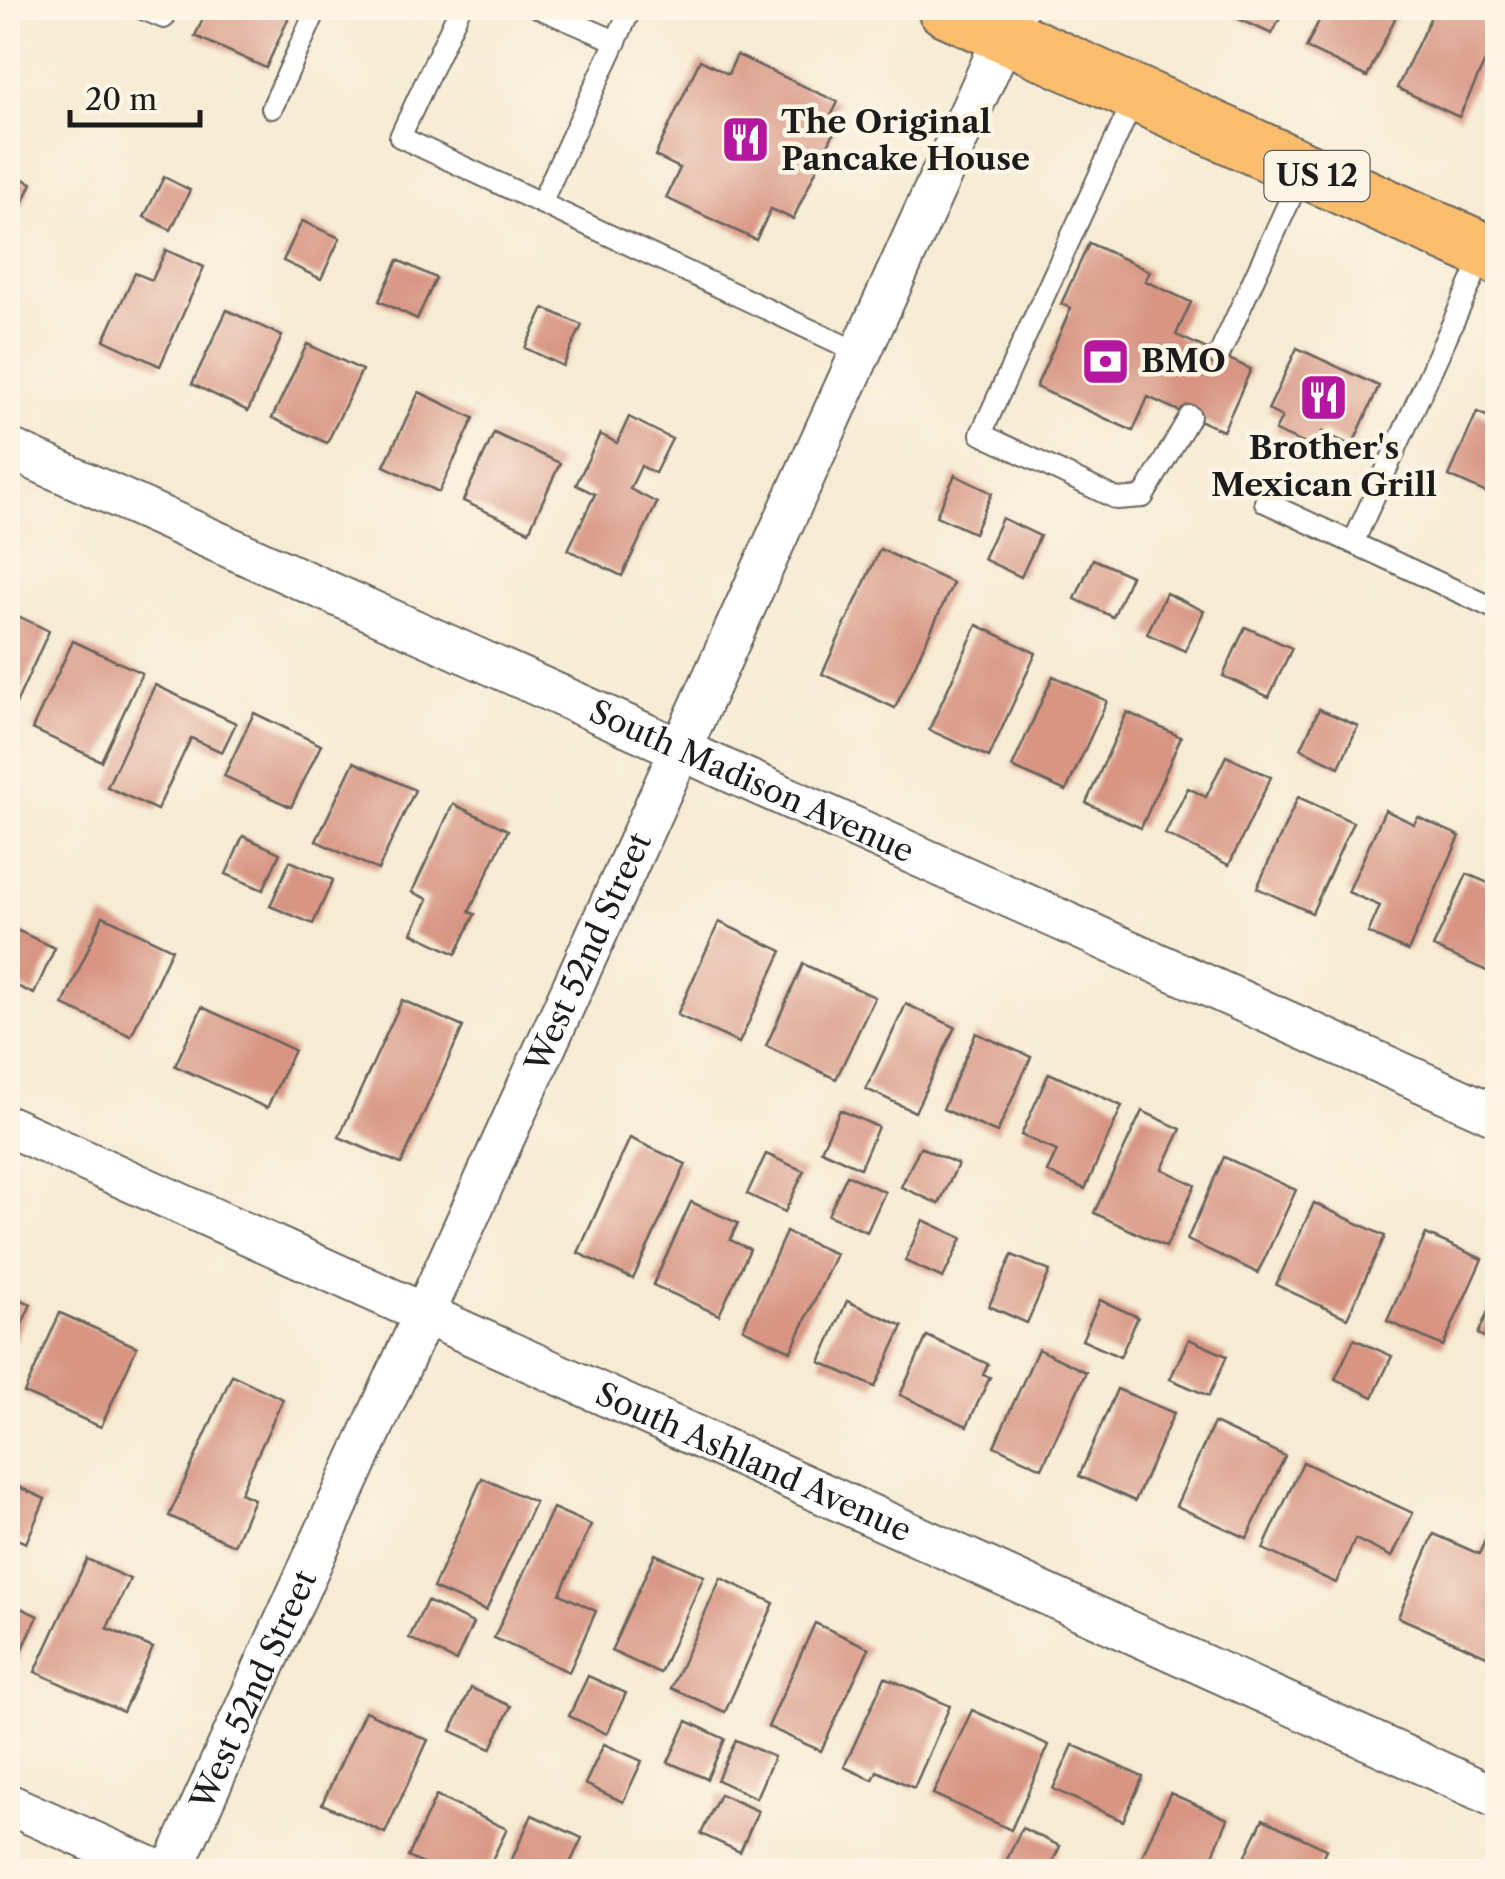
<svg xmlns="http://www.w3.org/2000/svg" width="1505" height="1879" font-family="'Libre Caslon Text',serif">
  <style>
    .building { fill: #d89584 }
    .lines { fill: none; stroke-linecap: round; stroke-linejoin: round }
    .lane-casing { stroke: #68645c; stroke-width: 24 }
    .street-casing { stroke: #68645c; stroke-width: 44 }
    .primary-casing { stroke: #68645c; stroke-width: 59 }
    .lane { stroke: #fff; stroke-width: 20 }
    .street { stroke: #fff; stroke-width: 40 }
    .primary { stroke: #fabe6e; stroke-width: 55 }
    .labels { text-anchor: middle; stroke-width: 9; stroke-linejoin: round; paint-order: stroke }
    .shield { fill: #fcf5e5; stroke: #5f5d58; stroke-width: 2.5 }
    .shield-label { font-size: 30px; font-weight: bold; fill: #1c1c1c }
    .poi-label { font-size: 32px; font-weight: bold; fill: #1c1c1c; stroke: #fcf5e5; text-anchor: start }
    .street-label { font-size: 32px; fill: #1c1c1c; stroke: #fcf5e5 }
  </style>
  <rect width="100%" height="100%" fill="#fcf5e5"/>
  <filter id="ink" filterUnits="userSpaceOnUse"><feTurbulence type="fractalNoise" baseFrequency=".01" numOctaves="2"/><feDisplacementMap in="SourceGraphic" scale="20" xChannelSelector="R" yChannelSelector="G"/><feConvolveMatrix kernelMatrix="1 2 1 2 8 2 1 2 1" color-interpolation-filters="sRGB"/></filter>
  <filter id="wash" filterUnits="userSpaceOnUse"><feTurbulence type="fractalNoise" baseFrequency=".0048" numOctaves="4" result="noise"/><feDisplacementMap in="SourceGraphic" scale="40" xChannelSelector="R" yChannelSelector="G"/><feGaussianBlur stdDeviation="2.25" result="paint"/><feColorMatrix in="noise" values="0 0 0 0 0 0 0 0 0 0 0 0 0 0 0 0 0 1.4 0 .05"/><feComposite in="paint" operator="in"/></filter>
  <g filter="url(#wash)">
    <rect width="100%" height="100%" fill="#f6ebd3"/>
    <g id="blocks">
      <g class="building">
        <polygon points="208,8 293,8 266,68 195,36"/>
        <polygon points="1215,8 1285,8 1272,34"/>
        <polygon points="1325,8 1400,8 1367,77 1306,48"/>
        <polygon points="1435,8 1498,8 1498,34 1459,117 1397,88"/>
        <polygon points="737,55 838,102 829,120 838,124 793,219 771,209 756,240 666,198 680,168 655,156 700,60 728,74"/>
        <polygon points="8,172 32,183 8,238"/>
        <polygon points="164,177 190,190 171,230 144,217"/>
        <polygon points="302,221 340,238 321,279 283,261"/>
        <polygon points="1089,243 1150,271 1145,281 1191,302 1176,335 1251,369 1223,431 1148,397 1133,431 1036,387 1071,308 1061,304"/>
        <polygon points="166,250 204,267 160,366 104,340 135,273 152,280"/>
        <polygon points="398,260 436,278 417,319 379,301"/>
        <polygon points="544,308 582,325 563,366 525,348"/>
        <polygon points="227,310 282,336 248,411 192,384"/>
        <polygon points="307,344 362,370 327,443 272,418"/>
        <polygon points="1297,348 1379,386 1352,446 1322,432 1314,448 1275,431 1282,417 1268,410"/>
        <polygon points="419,392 474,418 439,492 384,466"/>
        <polygon points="1477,412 1498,421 1498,498 1449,476"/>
        <polygon points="629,417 672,439 655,473 641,466 630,489 657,503 622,576 568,550 595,494 576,485 600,434 617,443"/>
        <polygon points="494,433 560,463 529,531 463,501"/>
        <polygon points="955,475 992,493 974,533 936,516"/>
        <polygon points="1002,518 1040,536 1021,577 983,559"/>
        <polygon points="880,549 953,583 895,708 822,674"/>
        <polygon points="1093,559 1131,576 1113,617 1075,599"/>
        <polygon points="1166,593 1204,611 1185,651 1147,634"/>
        <polygon points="8,611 49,631 8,721"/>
        <polygon points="977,625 1036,653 989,757 929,730"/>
        <polygon points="1245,627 1292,648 1269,697 1223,676"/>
        <polygon points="73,641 142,673 101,761 32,729"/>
        <polygon points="1053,676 1107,701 1066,791 1012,767"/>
        <polygon points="155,685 236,723 222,752 191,738 157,810 107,787"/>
        <polygon points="1319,709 1358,726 1339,767 1301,749"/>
        <polygon points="1127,712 1181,737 1141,828 1086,803"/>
        <polygon points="254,713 321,745 291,807 224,776"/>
        <polygon points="1226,756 1271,777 1229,865 1165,834 1188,788 1206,797"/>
        <polygon points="354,762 415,790 378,870 316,841"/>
        <polygon points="1298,797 1353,822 1312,913 1257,888"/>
        <polygon points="453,804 508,830 469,912 475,914 456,954 412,933 428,899 412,892"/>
        <polygon points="1385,810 1414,824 1418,817 1460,836 1408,951 1368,933 1380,906 1348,892"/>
        <polygon points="243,836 280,853 263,890 226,874"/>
        <polygon points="290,861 333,880 313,924 270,906"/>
        <polygon points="1467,874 1498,887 1498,976 1433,947"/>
        <polygon points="103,916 172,949 131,1036 63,1005"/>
        <polygon points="719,922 782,951 739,1043 677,1015"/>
        <polygon points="8,926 55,948 34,994 8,982"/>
        <polygon points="803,964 875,997 836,1079 766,1046"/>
        <polygon points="402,1000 463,1027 401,1164 339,1137"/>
        <polygon points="906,1004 955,1027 915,1112 866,1089"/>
        <polygon points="202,1007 294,1050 267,1108 175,1066"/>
        <polygon points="976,1033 1031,1057 997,1133 943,1109"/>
        <polygon points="1049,1073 1122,1106 1085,1189 1047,1172 1057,1151 1021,1135"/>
        <polygon points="840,1110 878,1127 860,1168 821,1150"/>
        <polygon points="1142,1111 1181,1129 1162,1169 1195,1185 1166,1247 1094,1213"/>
        <polygon points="630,1138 686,1164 633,1279 578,1253"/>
        <polygon points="920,1147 958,1164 939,1204 901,1187"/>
        <polygon points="766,1154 804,1171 785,1212 747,1194"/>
        <polygon points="1224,1157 1296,1190 1258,1273 1187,1240"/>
        <polygon points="847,1175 885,1192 867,1232 828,1215"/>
        <polygon points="691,1202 738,1223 730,1240 750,1249 719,1315 653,1285"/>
        <polygon points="1314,1203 1385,1236 1347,1318 1276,1285"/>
        <polygon points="923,1220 962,1238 943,1278 905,1261"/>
        <polygon points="786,1232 836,1254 791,1351 743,1329"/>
        <polygon points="1426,1234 1482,1259 1443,1346 1387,1321"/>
        <polygon points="1012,1255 1050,1271 1027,1323 989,1306"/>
        <polygon points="1498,1289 1498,1343 1478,1334"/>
        <polygon points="8,1294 31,1304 8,1356"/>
        <polygon points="1100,1300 1138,1317 1120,1357 1082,1340"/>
        <polygon points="847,1301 903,1326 875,1387 820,1362"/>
        <polygon points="60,1313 137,1347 101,1427 24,1393"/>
        <polygon points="927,1336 988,1364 983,1375 990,1377 967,1426 900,1395"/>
        <polygon points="1189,1339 1227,1356 1209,1396 1170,1379"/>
        <polygon points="1354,1339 1392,1356 1373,1397 1335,1379"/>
        <polygon points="1038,1349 1086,1372 1042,1468 994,1446"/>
        <polygon points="232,1375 283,1399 240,1493 254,1499 234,1545 169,1516"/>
        <polygon points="1117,1389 1174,1413 1135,1501 1079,1476"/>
        <polygon points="1214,1423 1285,1456 1247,1538 1176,1506"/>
        <polygon points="1303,1462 1413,1513 1392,1557 1355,1539 1336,1583 1263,1549"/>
        <polygon points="482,1478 535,1502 486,1611 433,1588"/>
        <polygon points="8,1482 45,1499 26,1543 8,1535"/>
        <polygon points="553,1508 591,1525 560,1594 596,1611 569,1672 494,1638"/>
        <polygon points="1498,1512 1498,1661 1398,1617 1434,1534 1479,1554"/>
        <polygon points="655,1554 704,1576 660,1673 611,1651"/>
        <polygon points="87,1559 130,1579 107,1628 153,1648 123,1712 35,1672"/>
        <polygon points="721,1578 774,1603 725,1712 671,1688"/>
        <polygon points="427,1601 473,1623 456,1661 409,1638"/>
        <polygon points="8,1602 38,1616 15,1666 8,1663"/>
        <polygon points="815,1623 869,1648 821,1751 768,1727"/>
        <polygon points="588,1676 626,1693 607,1734 569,1716"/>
        <polygon points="885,1677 950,1706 914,1788 877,1771 873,1780 844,1767"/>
        <polygon points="471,1688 511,1706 491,1749 451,1731"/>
        <polygon points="972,1710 1049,1745 1011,1830 933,1794"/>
        <polygon points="365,1711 428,1740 385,1833 322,1804"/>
        <polygon points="687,1721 725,1739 707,1779 668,1762"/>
        <polygon points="736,1740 774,1757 756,1798 717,1780"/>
        <polygon points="604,1744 642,1761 623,1802 585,1784"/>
        <polygon points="1073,1745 1143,1777 1123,1821 1053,1789"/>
        <polygon points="1170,1793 1228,1819 1206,1872 1135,1872"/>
        <polygon points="720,1794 758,1811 740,1852 701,1834"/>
        <polygon points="436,1796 507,1829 486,1872 440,1872 408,1857"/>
        <polygon points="532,1815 582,1838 566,1872 506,1872"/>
        <polygon points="1263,1819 1326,1849 1316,1872 1238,1872"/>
        <polygon points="1022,1828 1060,1846 1048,1872 1010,1872 1003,1868"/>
      </g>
    </g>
  </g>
  <g filter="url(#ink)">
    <use href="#blocks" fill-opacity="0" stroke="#68645c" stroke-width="2.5"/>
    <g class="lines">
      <defs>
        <g id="lane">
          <polyline points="140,8 164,18"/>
          <polyline points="460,8 400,137 860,353"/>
          <polyline points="539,8 616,41 631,8"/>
          <polyline points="1135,97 981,434 1117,499 1143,497 1190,416"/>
          <polyline points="272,108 317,8"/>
          <polyline points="541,203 616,41"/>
          <polyline points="1484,254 1353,543 1498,610"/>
          <polyline points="1219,355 1303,171"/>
          <polyline points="1265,502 1353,543"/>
        </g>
        <g id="street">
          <path id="s1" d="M8,448L1498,1116"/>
          <path id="s2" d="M8,1126L1498,1798"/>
          <polyline points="8,1804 161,1872"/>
          <path id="s3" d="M171,1872L1017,8"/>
        </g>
        <polyline id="primary" points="945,8 1498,257"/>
      </defs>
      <use href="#lane" class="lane-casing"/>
      <use href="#street" class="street-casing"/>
      <use href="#primary" class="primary-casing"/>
      <use href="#lane" class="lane"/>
      <use href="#street" class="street"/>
      <use href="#primary" class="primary"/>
    </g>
  </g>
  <defs>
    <symbol id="restaurant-square" viewBox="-11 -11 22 22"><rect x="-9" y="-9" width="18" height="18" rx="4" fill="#b5179e" stroke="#fcf5e5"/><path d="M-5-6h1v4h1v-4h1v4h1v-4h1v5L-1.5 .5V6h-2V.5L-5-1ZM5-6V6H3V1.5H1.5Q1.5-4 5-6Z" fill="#fff"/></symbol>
    <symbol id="bank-square" viewBox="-11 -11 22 22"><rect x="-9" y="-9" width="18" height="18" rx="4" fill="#b5179e" stroke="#fcf5e5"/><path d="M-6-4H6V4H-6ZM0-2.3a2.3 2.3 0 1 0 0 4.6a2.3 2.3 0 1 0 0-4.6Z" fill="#fff"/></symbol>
  </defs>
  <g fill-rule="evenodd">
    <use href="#restaurant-square" x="718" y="112" width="55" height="55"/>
    <use href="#bank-square" x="1078" y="334" width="55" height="55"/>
    <use href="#restaurant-square" x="1296" y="370" width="55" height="55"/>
  </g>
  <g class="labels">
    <rect class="shield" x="1264.5" y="151" width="105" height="50" rx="8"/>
    <g class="shield-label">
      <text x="1317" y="186">US 12</text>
    </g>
    <g class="poi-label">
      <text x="781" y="133">The Original<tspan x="781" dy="37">Pancake House</tspan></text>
      <text x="1141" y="372">BMO</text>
      <text x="1324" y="459" text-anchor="middle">Brother's<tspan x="1324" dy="37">Mexican Grill</tspan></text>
    </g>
    <g class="street-label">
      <text dy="11" stroke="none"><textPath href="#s1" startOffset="815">South Madison Avenue</textPath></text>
      <text dy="11" stroke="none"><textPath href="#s3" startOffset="1010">West 52nd Street</textPath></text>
      <text dy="11" stroke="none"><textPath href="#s2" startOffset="818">South Ashland Avenue</textPath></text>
      <text dy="11" stroke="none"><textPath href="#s3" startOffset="200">West 52nd Street</textPath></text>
    </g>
  </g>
  <rect width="1505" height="1879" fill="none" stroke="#fcf5e5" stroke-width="40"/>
  <path d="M70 110v15h130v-15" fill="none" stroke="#1c1c1c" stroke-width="5"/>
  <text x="85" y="110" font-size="30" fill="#1c1c1c" stroke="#fcf5e5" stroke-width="8" paint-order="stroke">20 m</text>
</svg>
